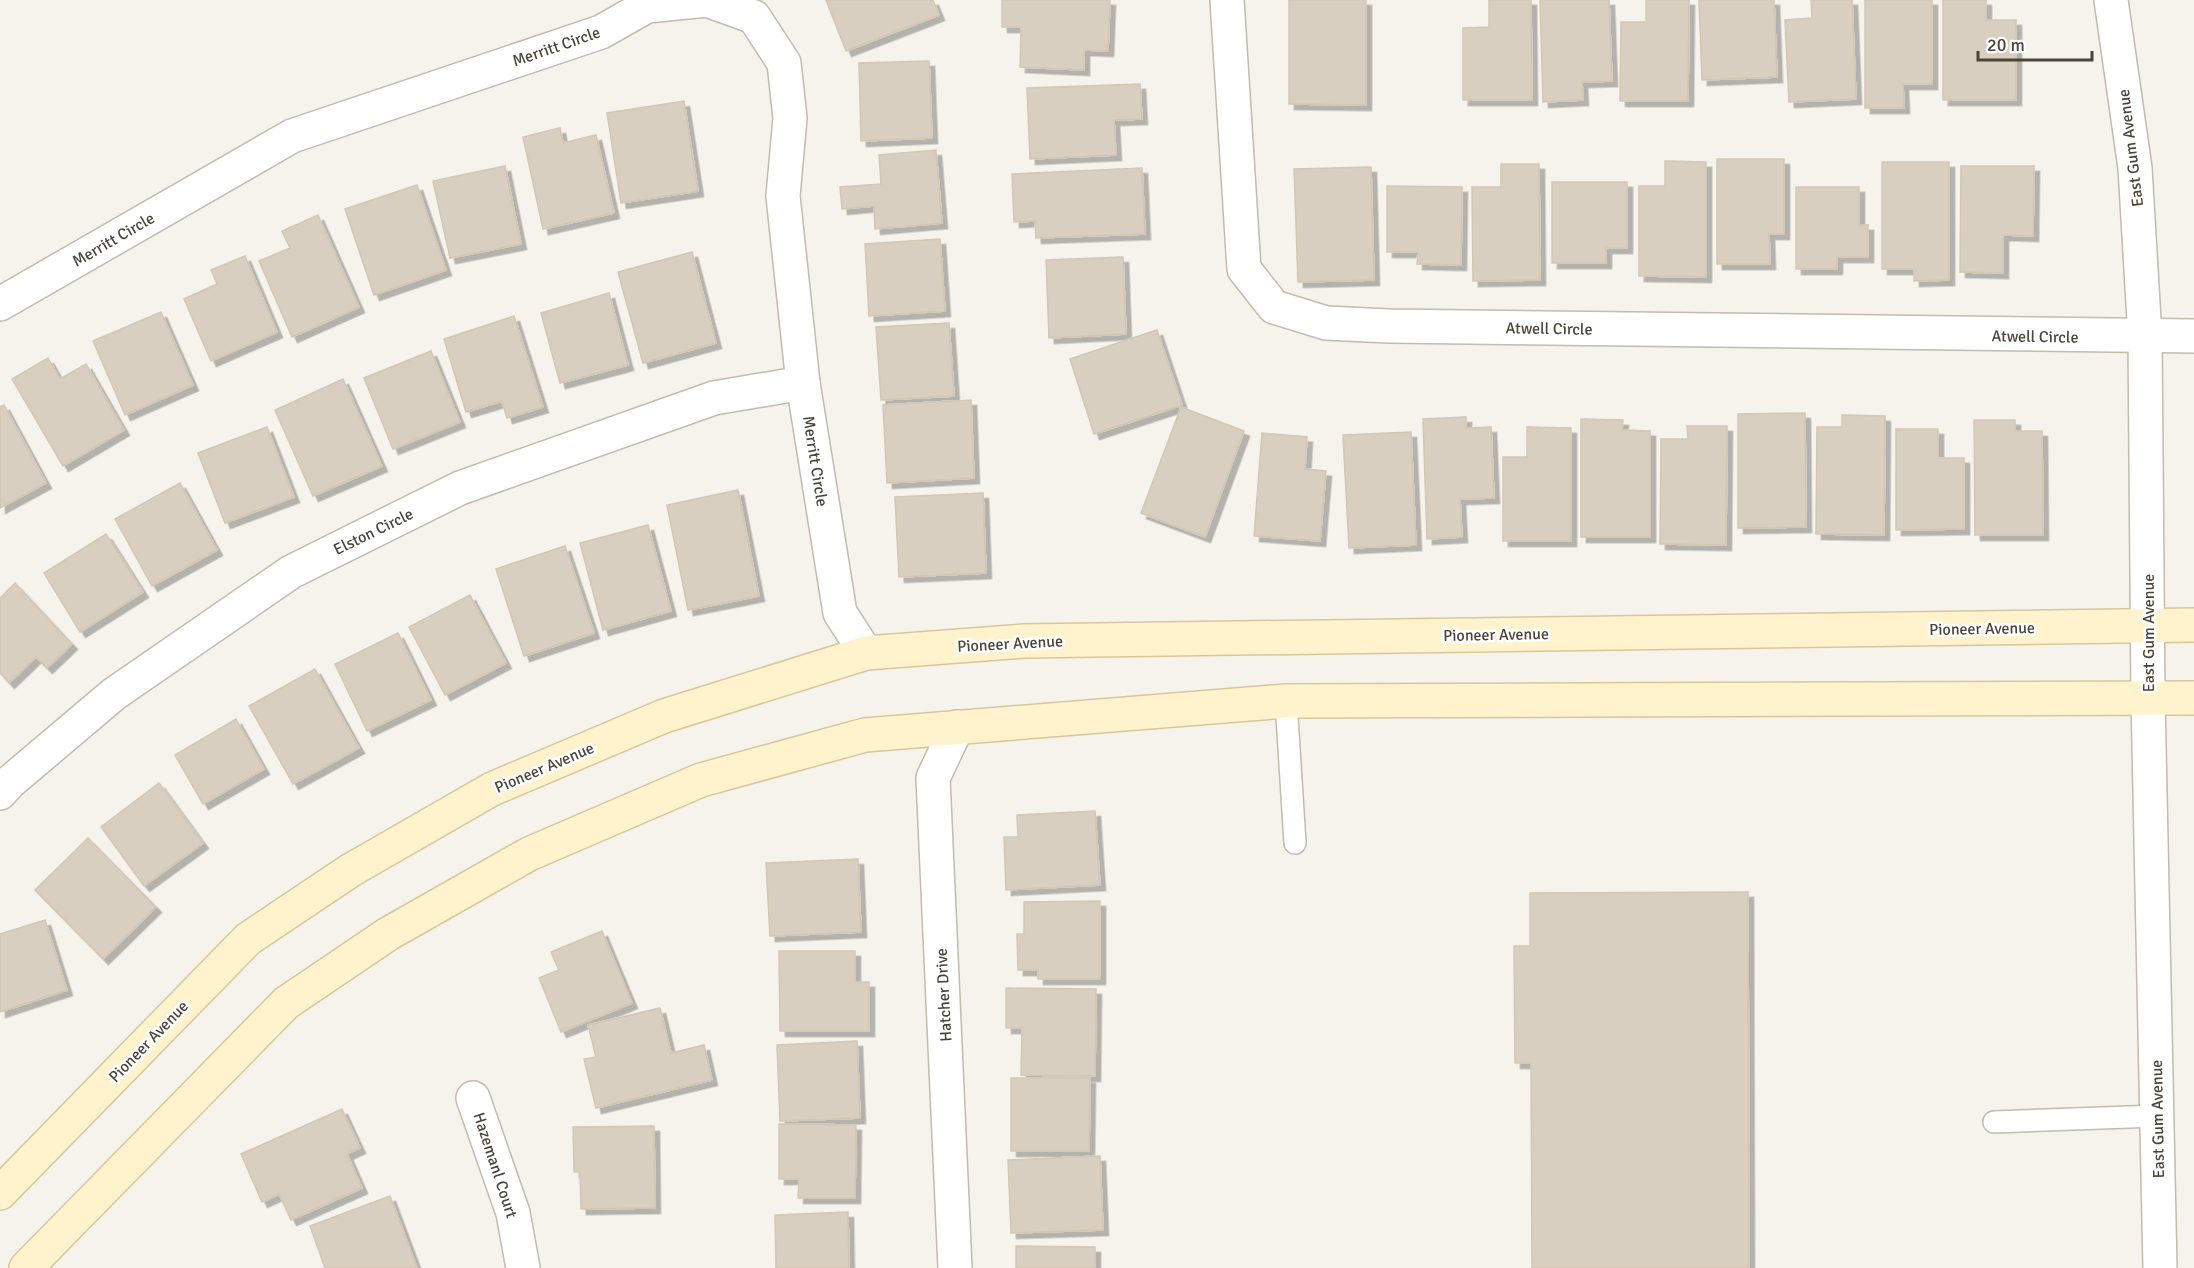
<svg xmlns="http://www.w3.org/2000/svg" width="2194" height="1268" font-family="Signika,sans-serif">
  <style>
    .building { fill: #d8cfc1; stroke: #d3c7b4; stroke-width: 1.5; filter: url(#shadow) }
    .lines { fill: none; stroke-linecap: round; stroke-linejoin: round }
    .service-casing { stroke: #c2bbae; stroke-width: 24 }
    .minor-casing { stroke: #c2bbae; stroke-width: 36 }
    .tertiary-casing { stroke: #c2bbae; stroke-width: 36 }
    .secondary-casing { stroke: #d6c79b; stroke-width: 36 }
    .service { stroke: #fff; stroke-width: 21 }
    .minor { stroke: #fff; stroke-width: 33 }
    .tertiary { stroke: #fff; stroke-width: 33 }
    .secondary { stroke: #fff3cd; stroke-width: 33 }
    .labels { text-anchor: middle; stroke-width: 5; stroke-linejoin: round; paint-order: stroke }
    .street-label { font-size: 16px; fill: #4b4439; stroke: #fff }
  </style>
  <defs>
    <filter id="shadow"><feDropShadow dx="5.5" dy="5.5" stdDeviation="0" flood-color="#0004"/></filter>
  </defs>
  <rect width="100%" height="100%" fill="#f6f3ec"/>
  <g class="building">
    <polygon points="826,0 933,0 939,15 846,51"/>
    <polygon points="1002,0 1110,0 1108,51 1084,50 1084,70 1020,67 1021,27 1002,27"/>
    <polygon points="1289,0 1366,0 1366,105 1289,104"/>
    <polygon points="1489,0 1531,0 1532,100 1463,100 1463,28 1489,27"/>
    <polygon points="1540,0 1609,0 1612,81 1582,82 1583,100 1543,102"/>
    <polygon points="1646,0 1689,0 1688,101 1620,101 1621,22 1646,22"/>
    <polygon points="1699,0 1774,0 1777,77 1702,80"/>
    <polygon points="1811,0 1852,0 1856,99 1789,102 1785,20 1812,18"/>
    <polygon points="1865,0 1932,0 1932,84 1903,84 1904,108 1865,108"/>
    <polygon points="1943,0 1986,0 1986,20 2016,20 2016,100 1943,100"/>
    <polygon points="929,61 932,138 861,141 859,63"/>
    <polygon points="1140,84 1142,119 1114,120 1116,155 1030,159 1027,88"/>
    <polygon points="684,101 698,191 621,203 607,113"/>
    <polygon points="560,128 563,143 596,135 614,213 543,229 523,137"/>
    <polygon points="936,150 942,223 875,229 874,206 842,209 840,187 881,184 879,155"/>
    <polygon points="1717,159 1784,159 1784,234 1769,234 1770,264 1717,264"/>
    <polygon points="1665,161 1706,162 1706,277 1639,276 1639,186 1665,186"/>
    <polygon points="1882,162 1949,162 1949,280 1914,281 1914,269 1882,269"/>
    <polygon points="1501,164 1539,164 1540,280 1473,281 1472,187 1501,187"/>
    <polygon points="505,166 521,244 450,258 433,181"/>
    <polygon points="1961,166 2034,166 2033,236 2003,235 2003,273 1960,272"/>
    <polygon points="1371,167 1374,280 1298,282 1294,169"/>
    <polygon points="1142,168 1145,234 1036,238 1035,221 1014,222 1012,174"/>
    <polygon points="1552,182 1627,182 1627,248 1606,248 1606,263 1552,263"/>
    <polygon points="417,185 446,270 374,295 345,209"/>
    <polygon points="1387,186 1462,187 1461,265 1417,264 1418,252 1387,252"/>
    <polygon points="1796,187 1859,187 1859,225 1868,225 1868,257 1837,257 1837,269 1796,269"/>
    <polygon points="318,215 359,307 292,337 259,261 290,248 282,231"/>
    <polygon points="940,239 945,311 869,316 865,244"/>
    <polygon points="692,252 716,343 643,363 618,272"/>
    <polygon points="245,256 277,332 211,361 184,299 217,284 211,270"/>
    <polygon points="1123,257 1126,334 1049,338 1046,260"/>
    <polygon points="609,293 628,365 560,383 541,313"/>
    <polygon points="161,312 193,385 125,415 93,341"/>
    <polygon points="514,316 543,407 507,418 502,401 466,412 444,339"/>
    <polygon points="949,323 954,396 881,400 876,327"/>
    <polygon points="1157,330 1182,405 1094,434 1070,359"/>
    <polygon points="431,351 460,422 393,449 364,378"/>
    <polygon points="48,358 60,379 86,364 124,430 63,466 12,379"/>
    <polygon points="343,379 382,466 313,496 275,410"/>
    <polygon points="971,400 974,478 887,483 883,405"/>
    <polygon points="4,405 46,483 0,508 0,407"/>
    <polygon points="1181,407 1244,431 1205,537 1141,513"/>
    <polygon points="1805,413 1806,527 1738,528 1738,414"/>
    <polygon points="1842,415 1885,416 1884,535 1816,534 1817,427 1842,427"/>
    <polygon points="1466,417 1466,428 1491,427 1494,498 1460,499 1462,537 1427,539 1423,419"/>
    <polygon points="1581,419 1623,420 1622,430 1650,431 1650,537 1581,537"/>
    <polygon points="1974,420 2015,420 2015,431 2042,431 2043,535 1975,535"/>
    <polygon points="1687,426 1727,426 1726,545 1660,544 1661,439 1688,439"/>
    <polygon points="267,427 294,497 225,523 198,453"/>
    <polygon points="1527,427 1571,428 1571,541 1503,541 1503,457 1527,457"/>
    <polygon points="1896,429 1938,429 1938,458 1964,458 1964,529 1896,530"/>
    <polygon points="1411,432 1416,545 1349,548 1343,435"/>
    <polygon points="1262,433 1307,437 1305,469 1326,471 1320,541 1254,536"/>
    <polygon points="180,483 217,550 152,586 115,519"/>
    <polygon points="738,490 759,596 688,610 667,505"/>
    <polygon points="983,493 986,573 899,577 895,497"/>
    <polygon points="648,525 671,611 603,630 580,543"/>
    <polygon points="106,534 143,592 80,632 44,573"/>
    <polygon points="565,546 594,633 524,656 496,569"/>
    <polygon points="15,583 72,644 47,668 36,657 9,683 0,673 0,598"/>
    <polygon points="470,595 506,663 445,695 409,627"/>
    <polygon points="398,633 431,700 367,731 335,664"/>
    <polygon points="315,669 359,748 293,784 249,706"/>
    <polygon points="236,719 264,769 203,804 175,755"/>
    <polygon points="159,783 203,843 144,886 101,827"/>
    <polygon points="1095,811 1100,885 1006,890 1004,837 1018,837 1017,815"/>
    <polygon points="88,838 156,907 103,959 35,890"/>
    <polygon points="858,859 861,932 770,936 766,863"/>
    <polygon points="1748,892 1749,1268 1532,1268 1531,1063 1515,1063 1514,946 1530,946 1530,893"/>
    <polygon points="1100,901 1100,979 1038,979 1038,970 1018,970 1017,934 1024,934 1024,902"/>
    <polygon points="45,920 67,990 0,1012 0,934"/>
    <polygon points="602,931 632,1003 561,1032 539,978 559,970 551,952"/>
    <polygon points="779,951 855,951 855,982 869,982 869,1031 780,1031"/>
    <polygon points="1006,988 1096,989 1095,1076 1021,1075 1022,1028 1006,1028"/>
    <polygon points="660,1008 671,1053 704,1045 712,1080 596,1108 584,1059 596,1057 588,1025"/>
    <polygon points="857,1041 860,1118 780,1121 777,1045"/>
    <polygon points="1011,1078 1090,1078 1089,1151 1011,1151"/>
    <polygon points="342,1109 360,1148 347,1154 362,1188 291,1220 279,1194 262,1202 241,1154"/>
    <polygon points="779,1124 856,1125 855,1198 798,1198 799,1179 779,1179"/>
    <polygon points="654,1126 655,1208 581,1209 580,1172 574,1172 573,1127"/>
    <polygon points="1100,1156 1103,1230 1011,1233 1008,1160"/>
    <polygon points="390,1196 417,1268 325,1268 310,1226"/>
    <polygon points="848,1212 849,1268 776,1268 775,1215"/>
    <polygon points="1016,1246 1095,1247 1095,1268 1016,1268"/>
  </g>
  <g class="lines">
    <defs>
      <g id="service">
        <polyline points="1286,701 1295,843"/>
        <polyline points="1994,1122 2157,1116"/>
      </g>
      <g id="minor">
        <polyline points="1227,0 1244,269 1274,307 1326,323 1389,326 2194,336"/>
        <polyline points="0,304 292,136 601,32 647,6 707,0 754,17 784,63 790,118 783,196 803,383 840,613 866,653"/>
        <polyline points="0,793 10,782 114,694 291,572 460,488 714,398 803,383"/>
        <polyline points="473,1098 513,1213 523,1268"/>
        <polyline points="955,1268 933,778 957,727"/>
      </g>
      <polyline id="tertiary" points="2111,0 2135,168 2145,337 2148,698 2160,1268"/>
      <g id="secondary">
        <polyline points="0,1193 248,939 351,870 492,789 664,716 866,653 1024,641 2194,625"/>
        <polyline points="26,1268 286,1003 388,934 529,854 701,780 865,735 1286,701 2194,698"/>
      </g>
    </defs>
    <use href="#service" class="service-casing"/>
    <use href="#minor" class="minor-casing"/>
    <use href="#tertiary" class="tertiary-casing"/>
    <use href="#secondary" class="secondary-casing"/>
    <use href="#service" class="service"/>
    <use href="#minor" class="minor"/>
    <use href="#tertiary" class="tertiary"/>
    <use href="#secondary" class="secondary"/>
  </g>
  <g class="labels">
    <g class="street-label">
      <text transform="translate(556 46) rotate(-19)" y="6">Merritt Circle</text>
      <text transform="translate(2130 148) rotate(-97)" y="6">East Gum Avenue</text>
      <text transform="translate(113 239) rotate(-30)" y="6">Merritt Circle</text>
      <text transform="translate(1549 328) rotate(1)" y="6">Atwell Circle</text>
      <text transform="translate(2035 336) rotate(1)" y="6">Atwell Circle</text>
      <text transform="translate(816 461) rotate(81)" y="6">Merritt Circle</text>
      <text transform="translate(373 531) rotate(-26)" y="6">Elston Circle</text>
      <text transform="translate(1982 628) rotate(-1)" y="6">Pioneer Avenue</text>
      <text transform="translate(2148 633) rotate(-90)" y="6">East Gum Avenue</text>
      <text transform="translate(1496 634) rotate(-1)" y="6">Pioneer Avenue</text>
      <text transform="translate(1010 643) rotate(-3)" y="6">Pioneer Avenue</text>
      <text transform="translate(544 767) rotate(-23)" y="6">Pioneer Avenue</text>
      <text transform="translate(943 995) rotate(-93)" y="6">Hatcher Drive</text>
      <text transform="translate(148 1041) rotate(-46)" y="6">Pioneer Avenue</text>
      <text transform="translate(2157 1119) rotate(-91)" y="6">East Gum Avenue</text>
      <text transform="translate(496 1165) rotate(72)" y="6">Hazemanl Court</text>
    </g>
  </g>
  <path d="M1978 51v9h114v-9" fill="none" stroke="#4b4439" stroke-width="3"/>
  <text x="1987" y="51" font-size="18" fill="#4b4439" stroke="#ffffff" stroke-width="4.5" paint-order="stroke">20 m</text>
</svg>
